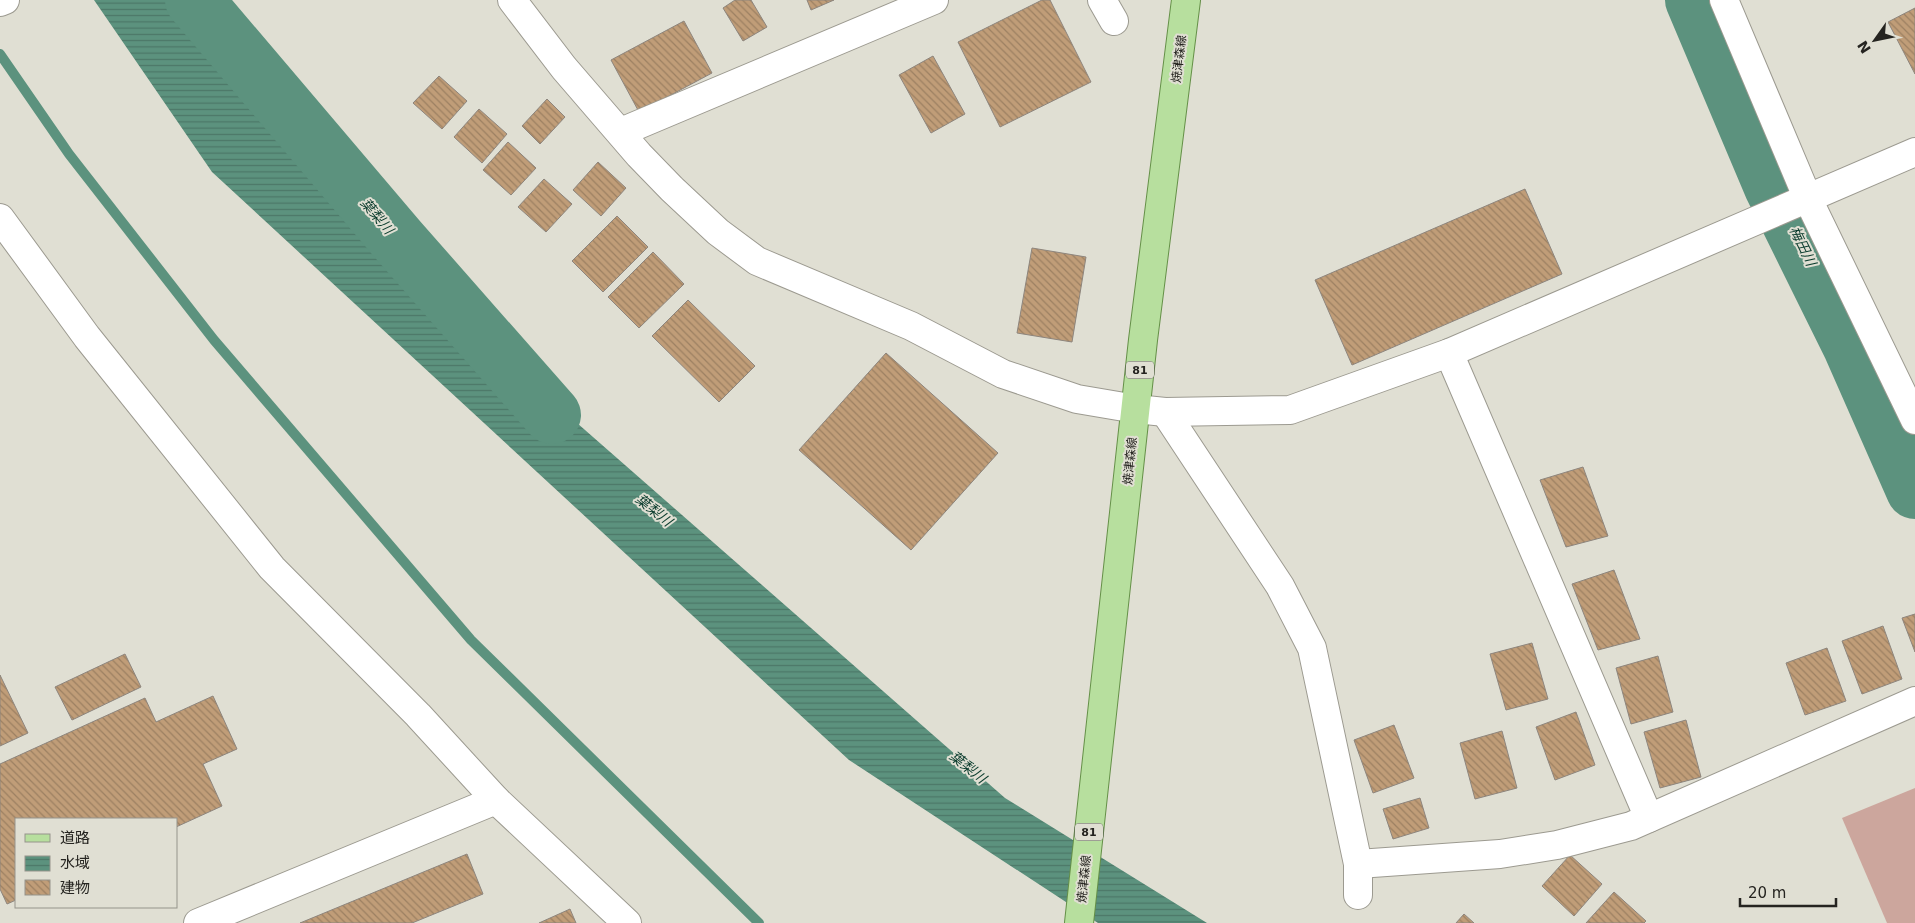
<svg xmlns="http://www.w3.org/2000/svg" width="1915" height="923" font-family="'DejaVu Sans','Noto Sans JP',sans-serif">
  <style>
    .grass { fill: #cca69d }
    .water { fill: url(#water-rules) }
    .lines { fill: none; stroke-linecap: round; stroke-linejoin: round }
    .stream { stroke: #5c927e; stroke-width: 10 }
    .river { stroke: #5c927e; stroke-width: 58 }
    .building { fill: url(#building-back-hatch); stroke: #8d857d }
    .minor-casing { stroke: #9c9a90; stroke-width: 30 }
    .tertiary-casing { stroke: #9c9a90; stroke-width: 30 }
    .primary-casing { stroke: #659048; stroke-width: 30 }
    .minor { stroke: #fff; stroke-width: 28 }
    .tertiary { stroke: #fff; stroke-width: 28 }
    .primary { stroke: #b7df9e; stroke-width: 28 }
    .labels { text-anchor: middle; stroke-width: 4; stroke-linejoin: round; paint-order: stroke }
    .shield { fill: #e0dfd3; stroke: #5d5c56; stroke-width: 1 }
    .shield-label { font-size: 11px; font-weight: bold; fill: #252420 }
    .street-label { font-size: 12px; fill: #252420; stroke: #e0dfd3 }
    .water-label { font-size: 14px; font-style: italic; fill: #093b2c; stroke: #e0dfd3 }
  </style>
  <defs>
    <pattern id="water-rules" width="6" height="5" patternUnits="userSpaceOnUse" patternTransform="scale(1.25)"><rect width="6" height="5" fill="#5c927e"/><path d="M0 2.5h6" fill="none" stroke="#4c7767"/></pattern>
    <pattern id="building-back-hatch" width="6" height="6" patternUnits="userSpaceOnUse" patternTransform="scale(1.25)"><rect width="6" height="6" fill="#c09d78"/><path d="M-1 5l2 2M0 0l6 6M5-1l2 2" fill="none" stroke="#9c8062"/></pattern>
  </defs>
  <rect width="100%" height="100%" fill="#e0dfd3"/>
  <polygon class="grass" points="1915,788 1915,923 1887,923 1842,818"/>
  <polygon class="water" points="94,0 193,0 351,225 1005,798 1207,923 1098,923 849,760 212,172"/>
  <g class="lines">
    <polyline class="stream" points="0,54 69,154 214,340 471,640 759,923"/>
    <g class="river">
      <polyline points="194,0 398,240 552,415"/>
      <polyline points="1694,0 1773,187 1852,347 1915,490"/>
    </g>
  </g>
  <g class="building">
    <polygon points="735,0 751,0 767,27 743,41 723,8"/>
    <polygon points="807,0 834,0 811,10"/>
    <polygon points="1042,0 1050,0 1091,82 1000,127 958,42"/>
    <polygon points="1915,8 1915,74 1888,22"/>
    <polygon points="684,21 712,73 639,112 611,60"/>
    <polygon points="933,56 965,114 931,133 899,75"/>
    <polygon points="439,76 467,101 442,129 413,103"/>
    <polygon points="547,99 565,117 540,144 522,126"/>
    <polygon points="479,109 507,134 482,163 454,137"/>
    <polygon points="508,142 536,168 511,195 483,170"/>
    <polygon points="598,162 626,188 601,216 573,190"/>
    <polygon points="544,179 572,204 546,232 518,207"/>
    <polygon points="1525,189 1562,274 1352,365 1315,280"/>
    <polygon points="617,216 648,247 603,292 572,261"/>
    <polygon points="1032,248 1086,257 1072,342 1017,333"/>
    <polygon points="653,252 684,284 639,328 608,297"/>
    <polygon points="688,300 755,366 719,402 652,336"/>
    <polygon points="886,353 998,453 911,550 799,450"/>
    <polygon points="1583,467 1608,536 1566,547 1540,480"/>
    <polygon points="1614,570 1640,639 1598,650 1572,584"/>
    <polygon points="1915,614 1915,652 1902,618"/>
    <polygon points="1883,626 1902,679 1862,694 1842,641"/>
    <polygon points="1532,643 1548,699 1506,710 1490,654"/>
    <polygon points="1827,648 1846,701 1805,715 1786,663"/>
    <polygon points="125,654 141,687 72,720 55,687"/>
    <polygon points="1658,656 1673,712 1631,724 1616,668"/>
    <polygon points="0,675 28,733 0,746"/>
    <polygon points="213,696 237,749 203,764 222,806 176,827 176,819 16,819 16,900 7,904 0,889 0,764 145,698 156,722"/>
    <polygon points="1576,712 1595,765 1555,780 1536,727"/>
    <polygon points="1686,720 1701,777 1660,788 1644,732"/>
    <polygon points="1394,725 1414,778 1373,793 1354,740"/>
    <polygon points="1502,731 1517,788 1475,799 1460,743"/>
    <polygon points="1420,798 1429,828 1393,839 1383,809"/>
    <polygon points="467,854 483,894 412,923 300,923"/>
    <polygon points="1570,855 1602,884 1574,916 1542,886"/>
    <polygon points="1614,892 1646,921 1644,923 1586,923"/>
    <polygon points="570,909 576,923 539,923"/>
    <polygon points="1464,914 1474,923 1456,923"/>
  </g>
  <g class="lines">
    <defs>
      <g id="minor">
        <polyline points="512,0 564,68 639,155 672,189 718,232 757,261 911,326 1003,374 1077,399 1136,409 1165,412 1290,410 1449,353 1915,152"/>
        <polyline points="1102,0 1114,21"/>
        <polyline points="1724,0 1808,199 1915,420"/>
        <polyline points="621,132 934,0"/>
        <polyline points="1449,353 1649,818"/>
        <polyline points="1165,412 1280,586 1312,648 1358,864 1358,895"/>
        <polyline points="1358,864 1500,854 1557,845 1631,826 1915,701"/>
        <polyline points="198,923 496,800"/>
      </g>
      <g id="tertiary">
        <polyline points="0,2 5,0"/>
        <polyline points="0,218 87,337 272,568 418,715 496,800 627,923"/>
      </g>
      <polyline id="primary" points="1079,923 1143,340 1186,0"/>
    </defs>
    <use href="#minor" class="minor-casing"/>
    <use href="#tertiary" class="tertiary-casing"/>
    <use href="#primary" class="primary-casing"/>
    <use href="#minor" class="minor"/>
    <use href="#tertiary" class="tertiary"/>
    <use href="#primary" class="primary"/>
  </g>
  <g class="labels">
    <g class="shield">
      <rect x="1126" y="361.5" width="28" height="17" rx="4"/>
      <rect x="1075" y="823.5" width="28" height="17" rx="4"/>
    </g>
    <g class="shield-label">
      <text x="1140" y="374">81</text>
      <text x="1089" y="836">81</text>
    </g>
    <g class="street-label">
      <text transform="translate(1179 59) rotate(-83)" y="4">焼津森線</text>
      <text transform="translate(1130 461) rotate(-84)" y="4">焼津森線</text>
      <text transform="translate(1084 879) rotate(-84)" y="4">焼津森線</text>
    </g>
    <g class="water-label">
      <text transform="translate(377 216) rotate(50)" y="5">葉梨川</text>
      <text transform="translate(1803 246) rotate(64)" y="5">梅田川</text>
      <text transform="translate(654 510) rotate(39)" y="5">葉梨川</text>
      <text transform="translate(968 767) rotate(39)" y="5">葉梨川</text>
    </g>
  </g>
  <rect x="15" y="818" width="162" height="90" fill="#e0dfd3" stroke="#95948b"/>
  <rect x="25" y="834" width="25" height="8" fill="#b7df9e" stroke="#95948b"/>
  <text x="60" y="843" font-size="15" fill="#252420">道路</text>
  <rect x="25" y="856" width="25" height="15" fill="url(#water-rules)" stroke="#95948b"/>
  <text x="60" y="868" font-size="15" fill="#252420">水域</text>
  <rect x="25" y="880" width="25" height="15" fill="url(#building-back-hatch)" stroke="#95948b"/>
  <text x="60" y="893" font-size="15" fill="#252420">建物</text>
  <g transform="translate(1875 40) rotate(237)" stroke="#e0dfd3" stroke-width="4" paint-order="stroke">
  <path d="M0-4L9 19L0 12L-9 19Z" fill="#252420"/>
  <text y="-8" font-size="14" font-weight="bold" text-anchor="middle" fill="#252420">N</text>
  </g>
  <path d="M1740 898v8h96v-8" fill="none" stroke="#252420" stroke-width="2.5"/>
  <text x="1748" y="898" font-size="15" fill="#252420" stroke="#e0dfd3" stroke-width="4" paint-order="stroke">20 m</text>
</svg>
